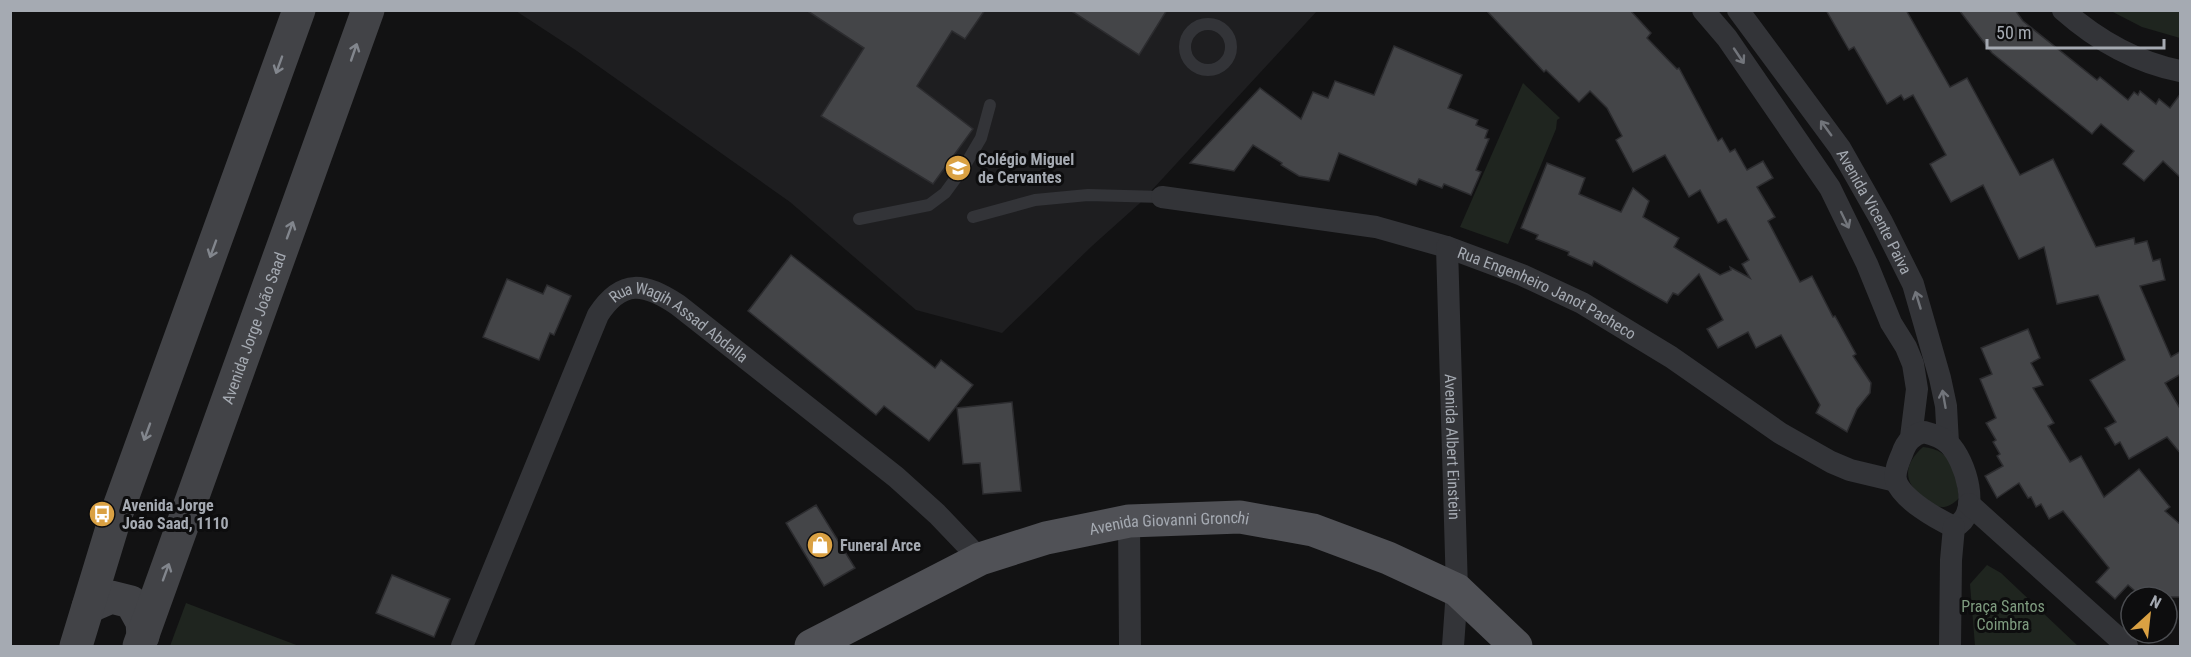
<svg xmlns="http://www.w3.org/2000/svg" width="2191" height="657" font-family="'Roboto Condensed',sans-serif">
  <style>
    .built { fill: #1e1e20 }
    .green { fill: #1f251f }
    .building { fill: #444548; stroke: #2c2c2f; stroke-width: 1.5 }
    .lines { fill: none; stroke-linecap: round; stroke-linejoin: round }
    .service { stroke: #333438; stroke-width: 12 }
    .minor { stroke: #333438; stroke-width: 22 }
    .secondary { stroke: #424347; stroke-width: 33 }
    .primary { stroke: #505156; stroke-width: 33 }
    .oneway { stroke: #82868d }
    .oneway2 { stroke: #72757b }
    .labels { text-anchor: middle; stroke-width: 6; stroke-linejoin: round; paint-order: stroke }
    .poi-label { font-size: 16px; font-weight: bold; fill: #a5aab2; stroke: #0d0d0e; text-anchor: start }
    .street-label { font-size: 16px; fill: #a5aab2; stroke: #0d0d0e }
    .park-label { font-size: 16px; fill: #7e9b7f; stroke: #0d0d0e }
  </style>
  <rect width="100%" height="100%" fill="#121213"/>
  <polygon class="built" points="516,11 1317,11 1140,203 1092,246 1002,333 916,310 790,202 577,51"/>
  <g class="green">
    <polygon points="2111,11 2180,11 2180,38 2142,27"/>
    <polygon points="1523,83 1560,118 1557,120 1556,129 1508,244 1460,227"/>
    <path d="M1923,447C1953,450 1956,472 1959,498C1947,511 1936,509 1923,498C1903,481 1903,465 1923,447Z"/>
    <polygon points="1987,565 2001,573 2078,646 1975,646 1970,584"/>
    <polygon points="186,603 299,646 170,646"/>
  </g>
  <g class="building">
    <polygon points="806,10 985,10 965,39 952,31 917,86 973,129 933,184 821,116 864,48"/>
    <polygon points="1070,10 1167,10 1139,55"/>
    <polygon points="1486,10 1630,10 1651,33 1647,38 1677,69 1679,68 1718,141 1722,138 1730,152 1735,149 1747,170 1763,161 1773,178 1757,187 1775,217 1768,221 1800,282 1812,276 1833,317 1835,316 1856,354 1853,356 1871,383 1870,393 1857,409 1847,432 1816,413 1820,405 1781,335 1756,348 1748,332 1718,348 1707,329 1723,320 1699,274 1678,295 1673,293 1667,303 1594,261 1592,266 1568,255 1569,252 1536,239 1538,235 1521,228 1547,163 1585,178 1579,194 1621,212 1633,188 1649,201 1643,217 1679,238 1674,247 1720,275 1731,270 1730,267 1750,278 1742,264 1749,260 1726,219 1718,223 1700,190 1689,197 1665,155 1633,172 1616,140 1622,136 1607,108 1590,91 1579,102 1546,70 1544,72"/>
    <polygon points="1826,10 1906,10 1950,87 1967,78 2020,175 2053,159 2096,247 2134,238 2135,244 2147,241 2153,261 2160,259 2165,280 2140,286 2171,357 2181,351 2181,374 2165,383 2181,410 2181,454 2167,437 2129,459 2120,442 2115,445 2105,428 2116,422 2090,380 2125,360 2098,295 2057,304 2044,247 2019,259 1983,185 1951,202 1930,164 1946,155 1913,95 1904,100 1901,95 1887,104 1854,47 1849,50"/>
    <polygon points="1959,10 2015,10 2023,21 2097,80 2100,77 2128,100 2134,92 2138,95 2140,91 2156,104 2159,99 2170,108 2181,93 2181,178 2163,161 2144,181 2123,164 2134,151 2101,124 2092,134 1992,53"/>
    <polygon points="1394,46 1462,75 1448,108 1478,120 1476,125 1488,130 1485,138 1489,139 1476,170 1481,172 1471,195 1444,184 1442,188 1419,179 1416,185 1339,153 1329,181 1299,176 1281,165 1282,163 1253,145 1234,171 1190,163 1260,88 1301,119 1313,92 1328,98 1335,81 1374,95"/>
    <polygon points="791,255 935,368 941,360 973,385 929,441 884,406 876,415 748,311"/>
    <polygon points="507,279 543,294 547,285 571,296 554,335 550,333 539,360 483,337"/>
    <polygon points="2028,329 2040,358 2031,363 2043,385 2033,388 2054,423 2048,426 2070,462 2081,456 2104,497 2139,469 2170,507 2165,511 2181,525 2181,597 2142,597 2128,585 2115,599 2096,582 2109,568 2063,511 2049,519 2041,504 2036,507 2031,497 2028,498 2019,483 1997,498 1985,476 2003,466 1997,456 2000,454 1993,442 1996,440 1986,423 1996,418 1980,379 1992,374 1981,348"/>
    <polygon points="1012,402 1021,491 983,494 980,463 963,464 957,408"/>
    <polygon points="816,505 855,568 824,586 786,523"/>
    <polygon points="392,575 450,599 434,637 376,613"/>
  </g>
  <g class="lines">
    <g class="service">
      <circle cx="1208" cy="47" r="23"/>
      <polyline points="973,217 1035,200 1088,195 1162,197"/>
      <polyline points="859,219 929,205 945,193 964,167 981,138 990,105"/>
    </g>
    <g class="minor">
      <polyline points="1703,10 1727,38 1830,188 1867,264 1891,323 1906,347 1913,364 1917,389 1911,437"/>
      <path id="s1" d="M1738,10L1840,148L1882,222L1913,284L1940,378L1946,406L1948,443"/>
      <path d="M2063,10C2098,41 2135,62 2180,71"/>
      <path id="s2" d="M1162,197L1376,227L1447,247L1522,275L1582,303L1671,357L1780,433L1831,462L1850,470L1896,481"/>
      <path id="s3" d="M1447,247L1457,590L1453,646"/>
      <path d="M1924,432C1932,434 1942,437 1949,444C1965,460 1983,514 1954,527C1937,519 1903,500 1896,481C1894,472 1899,461 1902,454C1906,442 1912,435 1924,432Z"/>
      <polyline points="1969,504 2127,646"/>
      <polyline points="1129,521 1130,646"/>
      <path id="s4" d="M462,646L598,315C622,278 645,283 678,305L896,477L937,514L980,559"/>
      <polyline points="1950,646 1951,560 1954,527"/>
    </g>
    <g class="secondary">
      <polyline points="88,607 111,597 131,602 142,622 143,636"/>
      <polyline points="76,646 115,518 299,10"/>
      <path id="s5" d="M139,646L368,10"/>
    </g>
    <path class="primary" id="s6" d="M811,646L980,559L1046,538L1129,521L1240,517L1313,530L1388,558L1457,590L1516,646"/>
  </g>
  <defs><path id="oneway-shaft" d="M-6 0H5M1.5-3L5.5 0L1.5 3" fill="none" stroke-width="1.6" stroke-linecap="round" stroke-linejoin="round" transform="scale(1.5)"/></defs>
  <g class="oneway">
    <use href="#oneway-shaft" transform="translate(354 52) rotate(-71)"/>
    <use href="#oneway-shaft" transform="translate(279 65) rotate(110)"/>
    <use href="#oneway-shaft" transform="translate(290 230) rotate(-70)"/>
    <use href="#oneway-shaft" transform="translate(213 249) rotate(110)"/>
    <use href="#oneway-shaft" transform="translate(147 432) rotate(110)"/>
    <use href="#oneway-shaft" transform="translate(166 572) rotate(-70)"/>
  </g>
  <g class="oneway2">
    <use href="#oneway-shaft" transform="translate(1739 56) rotate(56)"/>
    <use href="#oneway-shaft" transform="translate(1826 128) rotate(-126)"/>
    <use href="#oneway-shaft" transform="translate(1845 220) rotate(64)"/>
    <use href="#oneway-shaft" transform="translate(1918 300) rotate(-107)"/>
    <use href="#oneway-shaft" transform="translate(1944 399) rotate(-100)"/>
  </g>
  <defs>
    <symbol id="school-disc" viewBox="-11 -11 22 22"><circle r="9.5" fill="#daa143" stroke="#0d0d0e"/><path d="M0-5L7-2L0 1L-7-2ZM-4 1L0 2.5L4 1V4Q0 6-4 4Z" fill="#fff"/></symbol>
    <symbol id="bus-disc" viewBox="-11 -11 22 22"><circle r="9.5" fill="#daa143" stroke="#0d0d0e"/><path d="M-5-6H5V4H4V6H2V4H-2V6H-4V4H-5ZM-3.5-4V0h7V-4ZM-3.5 1.2v1.5H-2V1.2ZM2 1.2v1.5H3.5V1.2Z" fill="#fff"/></symbol>
    <symbol id="shop-disc" viewBox="-11 -11 22 22"><circle r="9.5" fill="#daa143" stroke="#0d0d0e"/><path d="M-5-2.5h2.3a2.7 3.5 0 0 1 5.4 0H5L5.5 6h-11ZM-1.5-2.5h3a1.5 2.3 0 0 0-3 0Z" fill="#fff"/></symbol>
  </defs>
  <g fill-rule="evenodd">
    <use href="#school-disc" x="943" y="153" width="30" height="30"/>
    <use href="#bus-disc" x="87" y="499" width="30" height="30"/>
    <use href="#shop-disc" x="805" y="530" width="30" height="30"/>
  </g>
  <g class="labels">
    <g class="poi-label">
      <text x="978" y="165">Colégio Miguel<tspan x="978" dy="18">de Cervantes</tspan></text>
      <text x="122" y="511">Avenida Jorge<tspan x="122" dy="18">João Saad, 1110</tspan></text>
      <text x="840" y="551">Funeral Arce</text>
    </g>
    <g class="street-label">
      <text dy="6" stroke="none"><textPath href="#s1" startOffset="244">Avenida Vicente Paiva</textPath></text>
      <text dy="6" stroke="none"><textPath href="#s2" startOffset="400">Rua Engenheiro Janot Pacheco</textPath></text>
      <text dy="6" stroke="none"><textPath href="#s5" startOffset="338">Avenida Jorge João Saad</textPath></text>
      <text dy="6" stroke="none"><textPath href="#s4" startOffset="459">Rua Wagih Assad Abdalla</textPath></text>
      <text dy="6" stroke="none"><textPath href="#s3" startOffset="200">Avenida Albert Einstein</textPath></text>
      <text dy="6" stroke="none"><textPath href="#s6" startOffset="384">Avenida Giovanni Gronchi</textPath></text>
    </g>
    <g class="park-label">
      <text x="2003" y="612">Praça Santos<tspan x="2003" dy="18">Coimbra</tspan></text>
    </g>
  </g>
  <rect width="2191" height="657" fill="none" stroke="#a5aab2" stroke-width="24"/>
  <g transform="translate(2149 615) rotate(27)"><circle r="28" fill="#0d0d0e" stroke="#4a4c50" stroke-width="1.5"/>
  <path d="M0-4.5L10 22L0 15L-10 22Z" fill="#daa143"/>
  <text y="-9" font-size="16" font-weight="bold" text-anchor="middle" fill="#a5aab2">N</text>
  </g>
  <path d="M1987 39v9h177v-9" fill="none" stroke="#a5aab2" stroke-width="3"/>
  <text x="1996" y="39" font-size="18" fill="#a5aab2" stroke="#0d0d0e" stroke-width="4.5" paint-order="stroke">50 m</text>
</svg>
